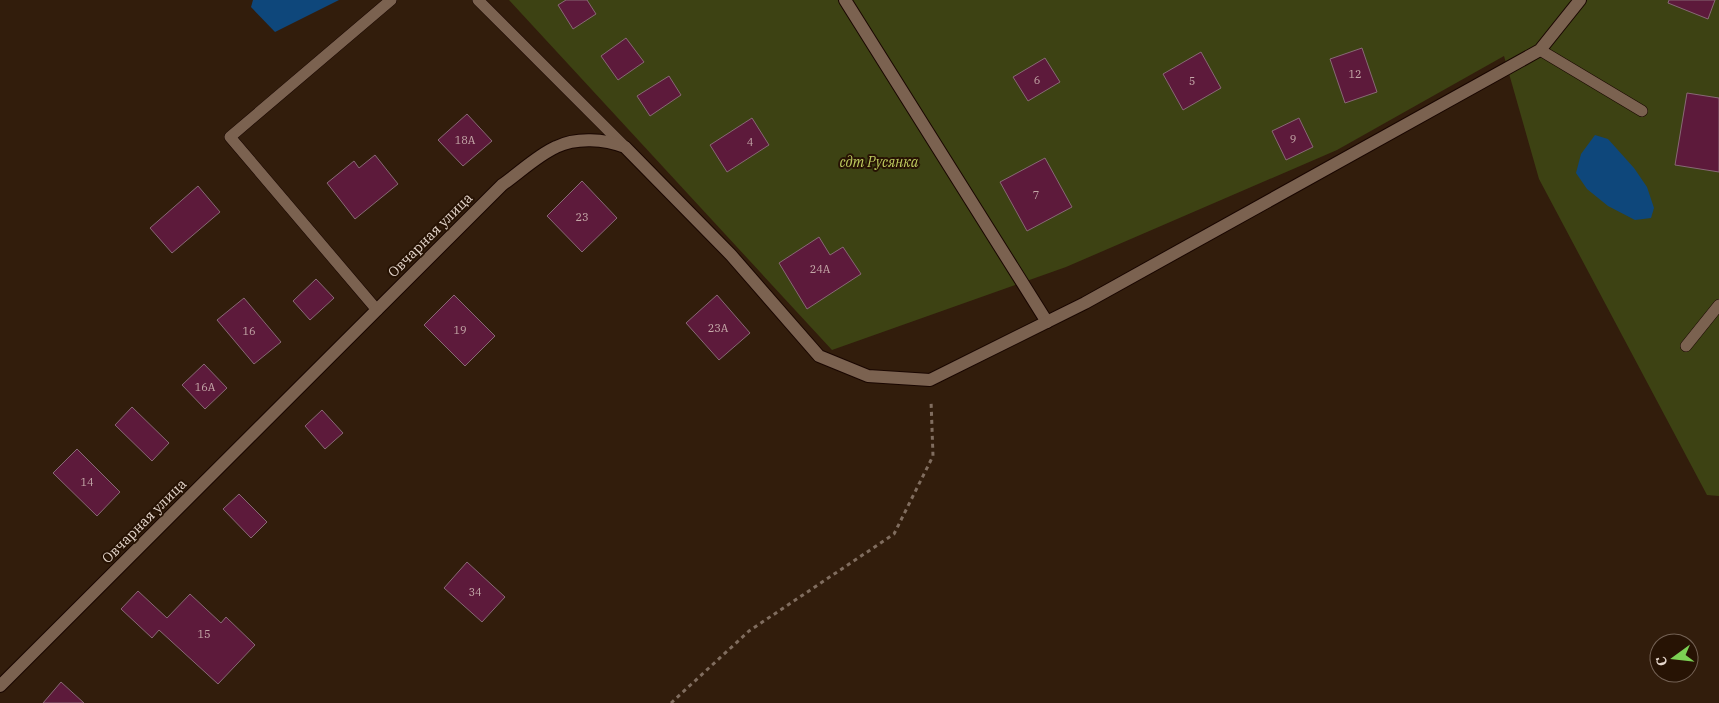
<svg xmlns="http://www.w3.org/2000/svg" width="1719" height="703" font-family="'IBM Plex Serif',serif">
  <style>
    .green { fill: #3d4213 }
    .water { fill: #0e477b }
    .building { fill: #5d1a3b; stroke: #886975 }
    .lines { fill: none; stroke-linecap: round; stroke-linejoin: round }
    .lane-casing { stroke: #190600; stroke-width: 12 }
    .street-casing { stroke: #190600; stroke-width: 14 }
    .path { stroke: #806d5f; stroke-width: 3; stroke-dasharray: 4 4; stroke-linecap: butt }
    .lane { stroke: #7b6250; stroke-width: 11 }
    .street { stroke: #7b6250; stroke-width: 12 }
    .labels { text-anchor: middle; stroke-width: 4; stroke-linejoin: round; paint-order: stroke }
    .number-label { font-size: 11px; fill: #c4a8a8 }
    .park-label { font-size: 14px; font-style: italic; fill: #becb5e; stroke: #271304 }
    .street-label { font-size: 14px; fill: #e6d7cd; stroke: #271304 }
  </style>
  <rect width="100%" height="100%" fill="#321d0c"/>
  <polygon class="green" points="509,0 1719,0 1719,496 1707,495 1539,179 1504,56 1337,150 1066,267 832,350"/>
  <g class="water">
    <polygon points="253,0 339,0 275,32 251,7"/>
    <polygon points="1595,135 1608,139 1634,168 1647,187 1654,208 1651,218 1635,220 1608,206 1587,189 1576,173 1581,154"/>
  </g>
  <g class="building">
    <polygon points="566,0 587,0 596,14 573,29 558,5"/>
    <polygon points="1669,0 1715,0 1708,19 1668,3"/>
    <polygon points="626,38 644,62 618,80 601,56"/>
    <polygon points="1362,48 1377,92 1345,103 1330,59"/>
    <polygon points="1201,52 1221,88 1183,110 1163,74"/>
    <polygon points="1045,58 1060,82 1028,101 1013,77"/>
    <polygon points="669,76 681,95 650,116 637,96"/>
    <polygon points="1687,93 1719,98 1719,172 1675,165"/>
    <polygon points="467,114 492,141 463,166 438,140"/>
    <polygon points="752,118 769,145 727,172 710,145"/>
    <polygon points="1299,118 1313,147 1286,160 1272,131"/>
    <polygon points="375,155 398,184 355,219 327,183 354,161 359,168"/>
    <polygon points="1045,158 1072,207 1027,231 1000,182"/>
    <polygon points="582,181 617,218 582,252 547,216"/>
    <polygon points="198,186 220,212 172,253 150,228"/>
    <polygon points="819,237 830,255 843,247 861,274 807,309 779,263"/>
    <polygon points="316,279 334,298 310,320 293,301"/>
    <polygon points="454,295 495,336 465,366 424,325"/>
    <polygon points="717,295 750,333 719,360 686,323"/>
    <polygon points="244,298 281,342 254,364 217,320"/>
    <polygon points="204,364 227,388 205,409 182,385"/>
    <polygon points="132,407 169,443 152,461 115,425"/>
    <polygon points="322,410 343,433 325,449 305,426"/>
    <polygon points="77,449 120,492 97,516 53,473"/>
    <polygon points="239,494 267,522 251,538 223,509"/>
    <polygon points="467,562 505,597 482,622 444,588"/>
    <polygon points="138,591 167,618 190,594 221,623 226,617 255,645 218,684 159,630 152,638 121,609"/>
    <polygon points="61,682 84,703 43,703"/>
  </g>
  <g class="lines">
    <defs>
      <g id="lane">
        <polyline points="478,0 625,147"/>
        <polyline points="1540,50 1642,111"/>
        <polyline points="377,310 230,137 391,0"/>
        <polyline points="1686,346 1719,305"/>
      </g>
      <g id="street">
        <polyline points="845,0 1047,322"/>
        <path d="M0,686L502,185C519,173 538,155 556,147C576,137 605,139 625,147L731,255L819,356L868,376L930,380L1085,303L1540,50L1580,0"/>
      </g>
    </defs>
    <use href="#lane" class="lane-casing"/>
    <use href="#street" class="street-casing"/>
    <polyline class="path" points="671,703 749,631 894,534 933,456 931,400"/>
    <use href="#lane" class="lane"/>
    <use href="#street" class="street"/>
  </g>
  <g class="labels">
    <g class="number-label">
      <text x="1355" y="78">12</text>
      <text x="1037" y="84">6</text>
      <text x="1192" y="85">5</text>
      <text x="1293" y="143">9</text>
      <text x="465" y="144">18А</text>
      <text x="750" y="146">4</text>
      <text x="1036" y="199">7</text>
      <text x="582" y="221">23</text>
      <text x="820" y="273">24А</text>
      <text x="718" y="332">23А</text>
      <text x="460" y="334">19</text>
      <text x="249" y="335">16</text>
      <text x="205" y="391">16А</text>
      <text x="87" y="486">14</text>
      <text x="475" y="596">34</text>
      <text x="204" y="638">15</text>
    </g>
    <g class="park-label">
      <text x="879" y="167">сдт Русянка</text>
    </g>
    <g class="street-label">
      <text transform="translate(430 235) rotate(-45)" y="5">Овчарная улица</text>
      <text transform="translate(144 521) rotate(-45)" y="5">Овчарная улица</text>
    </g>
  </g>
  <g transform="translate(1674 658) rotate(255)"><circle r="24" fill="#271304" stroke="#736154"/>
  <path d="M0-4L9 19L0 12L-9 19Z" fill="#7cd154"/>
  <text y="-8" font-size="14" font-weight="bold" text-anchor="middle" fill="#e6d7cd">С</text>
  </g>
</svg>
